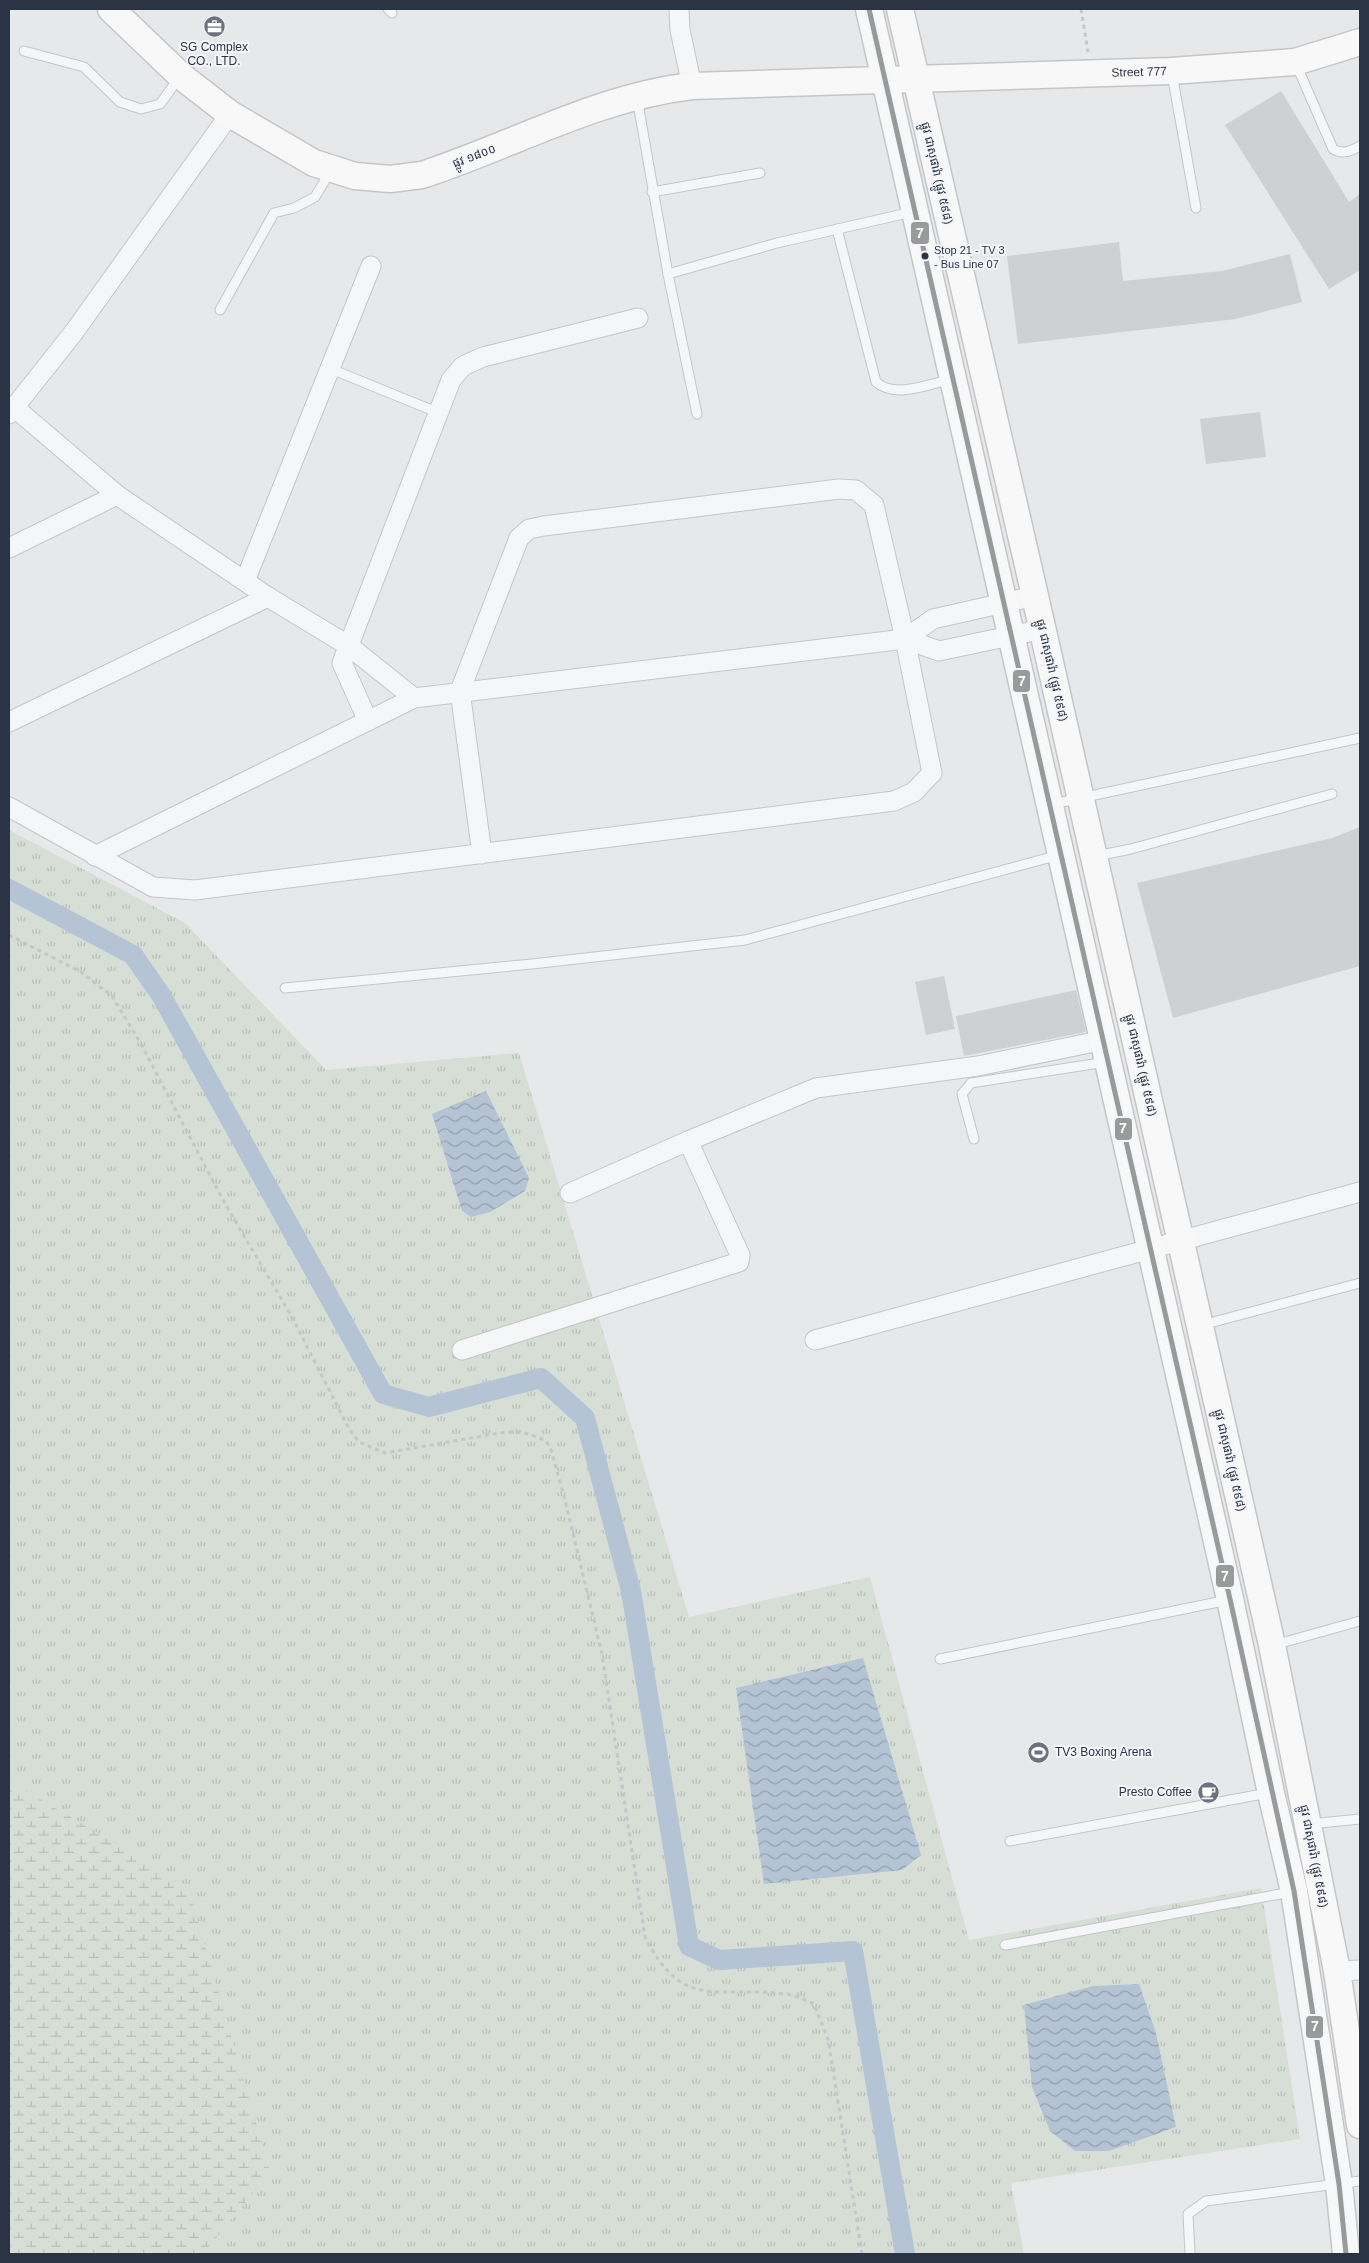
<svg xmlns="http://www.w3.org/2000/svg" width="1369" height="2263" font-family="Arial,'Noto Sans Khmer',sans-serif">
  <style>
    .grass { fill: url(#grass-tufts) }
    .wetland { fill: url(#wetland-marsh) }
    .water { fill: url(#water-waves) }
    .lines { fill: none; stroke-linecap: round; stroke-linejoin: round }
    .canal { stroke: #b4c4d5; stroke-width: 20 }
    .building { fill: #ced0d3 }
    .lane-casing { stroke: #c4c6c8; stroke-width: 11 }
    .street-casing { stroke: #c4c6c8; stroke-width: 21 }
    .secondary-casing { stroke: #c4c6c8; stroke-width: 29 }
    .path { stroke: #c5c6ca; stroke-width: 3; stroke-dasharray: 4 4; stroke-linecap: butt }
    .lane { stroke: #f5f6f7; stroke-width: 9 }
    .street { stroke: #f5f6f7; stroke-width: 19 }
    .secondary { stroke: #f8f8f8; stroke-width: 26 }
    .bus-1-casing { stroke: #f4f6f9; stroke-width: 9 }
    .bus-1 { stroke: #999a9a; stroke-width: 5 }
    .bus-dot { fill: #2b3445; stroke: #f4f6f9; stroke-width: 2 }
    .labels { text-anchor: middle; stroke-width: 4; stroke-linejoin: round; paint-order: stroke }
    .bus-label { font-size: 11px; fill: #2b3445; stroke: #f4f6f9; text-anchor: start }
    .poi-label { font-size: 12px; fill: #2b3445; stroke: #f4f6f9 }
    .street-label { font-size: 12px; fill: #2b3445; stroke: #f4f6f9 }
    .line-badge { stroke: #f4f6f9; stroke-width: 2 }
    .badge-label { font-size: 14px; text-anchor: middle; font-weight: bold; fill: #fff }
  </style>
  <defs>
    <pattern id="grass-tufts" width="24" height="20" patternUnits="userSpaceOnUse" patternTransform="scale(1.25)"><rect width="24" height="20" fill="#d6ded6"/><path d="M3 7l-1-3M5 7V3M7 7l1-3M15 17l-1-3M17 17v-4M19 17l1-3" fill="none" stroke="#b8bfb9"/></pattern>
    <pattern id="wetland-marsh" width="20" height="14" patternUnits="userSpaceOnUse" patternTransform="scale(1.25)"><rect width="20" height="14" fill="#d6ded6"/><path d="M1 5h8M5 5V1M11 12h8M15 12V8" fill="none" stroke="#b8bfb9"/></pattern>
    <pattern id="water-waves" width="16" height="10" patternUnits="userSpaceOnUse" patternTransform="scale(1.25)"><rect width="16" height="10" fill="#b4c4d5"/><path d="M0 5q4-4 8 0t8 0" fill="none" stroke="#93a0af"/></pattern>
  </defs>
  <rect width="100%" height="100%" fill="#e6e8ea"/>
  <polygon class="grass" points="9,830 185,923 326,1070 519,1053 689,1617 870,1577 969,1940 1261,1888 1300,2139 1011,2183 1024,2254 9,2254"/>
  <polygon class="wetland" points="9,1781 188,1886 270,2172 203,2254 9,2254"/>
  <g class="water">
    <polygon points="486,1091 529,1178 525,1191 490,1212 471,1217 462,1211 432,1114"/>
    <polygon points="863,1658 921,1855 902,1870 764,1884 736,1688"/>
    <polygon points="1139,1984 1156,2033 1176,2127 1109,2151 1075,2151 1050,2131 1032,2087 1024,2005 1093,1986"/>
  </g>
  <g class="lines">
    <polyline class="canal" points="9,889 133,955 161,995 383,1394 429,1407 541,1378 585,1418 631,1591 689,1946 719,1960 853,1951 905,2254"/>
  </g>
  <g class="building">
    <polygon points="1281,91 1349,202 1360,194 1360,270 1329,289 1225,125"/>
    <polygon points="1119,242 1123,281 1222,271 1290,254 1302,302 1236,319 1018,344 1007,256"/>
    <polygon points="1260,412 1266,457 1206,464 1200,419"/>
    <polygon points="1360,827 1360,966 1173,1018 1137,883 1332,838"/>
    <polygon points="944,976 955,1029 926,1035 915,982"/>
    <polygon points="1076,990 1086,1032 964,1056 956,1016"/>
  </g>
  <g class="lines">
    <defs>
      <g id="lane">
        <polyline points="388,9 392,13"/>
        <polyline points="24,51 84,67 120,102 141,109 160,104 179,78"/>
        <path d="M1296,64L1333,149C1343,155 1351,151 1360,146"/>
        <polyline points="1172,74 1196,208"/>
        <polyline points="637,98 668,274 697,414"/>
        <polyline points="652,192 760,173"/>
        <path d="M837,229L876,382C895,399 929,384 952,379"/>
        <polyline points="668,274 777,243 912,212"/>
        <polyline points="220,310 274,213 294,208 315,197 331,170"/>
        <polyline points="331,369 439,413"/>
        <polyline points="1053,804 1360,738"/>
        <polyline points="1096,856 1131,849 1332,794"/>
        <polyline points="285,988 532,964 745,940 1059,855"/>
        <polyline points="974,1139 962,1094 971,1083 1106,1062"/>
        <polyline points="1202,1325 1360,1283"/>
        <polyline points="1274,1645 1360,1621"/>
        <polyline points="940,1659 1228,1600"/>
        <polyline points="1310,1824 1360,1819"/>
        <polyline points="1010,1841 1268,1793"/>
        <polyline points="1005,1945 1291,1892"/>
        <polyline points="1190,2254 1188,2214 1206,2201 1360,2181"/>
      </g>
      <g id="street">
        <polyline points="679,9 680,30 692,86"/>
        <polyline points="15,408 117,495 268,597 349,646 414,698"/>
        <polyline points="9,414 74,332 230,114"/>
        <polyline points="9,548 117,495"/>
        <polyline points="245,581 371,266"/>
        <polyline points="905,639 933,619 1035,596"/>
        <polyline points="368,721 342,663 451,380 463,366 483,357 638,318"/>
        <polyline points="9,722 268,597"/>
        <polyline points="9,807 153,887 195,890 894,801 914,792 932,773 905,639 874,505 856,490 839,489 544,526 529,529 519,538 460,691 482,854"/>
        <polyline points="95,856 414,698 905,639 939,651 1043,629"/>
        <polyline points="570,1193 688,1141 816,1088 978,1066 1104,1040"/>
        <polyline points="815,1340 1360,1192"/>
        <polyline points="462,1350 739,1262 740,1255 688,1141"/>
        <polyline points="1337,1971 1360,1970"/>
      </g>
      <g id="secondary">
        <path id="s1" d="M111,9L181,76L230,114L314,163L355,176L390,179L422,175C511,146 597,97 692,86L1171,71L1295,62L1360,42"/>
        <polyline points="869,9 1230,1599 1271,1793 1294,1891 1339,2184 1346,2254"/>
        <polyline points="900,9 1035,596 1272,1645 1337,1971 1360,2125"/>
      </g>
    </defs>
    <use href="#lane" class="lane-casing"/>
    <use href="#street" class="street-casing"/>
    <use href="#secondary" class="secondary-casing"/>
    <g class="path">
      <polyline points="1081,9 1088,52"/>
      <path d="M9,935L81,972L112,996L141,1044L224,1202L292,1317L349,1429L359,1442L385,1453L499,1433L512,1432H522L537,1437L546,1441L551,1450L564,1496L602,1654L645,1937C684,2013 718,1985 785,1994C795,1995 805,2000 814,2004L828,2039L862,2254"/>
    </g>
    <use href="#lane" class="lane"/>
    <use href="#street" class="street"/>
    <use href="#secondary" class="secondary"/>
    <defs>
      <polyline id="bus-1" points="869,9 1230,1599 1294,1891 1339,2184 1346,2254"/>
    </defs>
    <use href="#bus-1" class="bus-1-casing"/>
    <use href="#bus-1" class="bus-1"/>
  </g>
  <defs>
    <symbol id="office-disc" viewBox="-11 -11 22 22"><circle r="9.5" fill="#6c737f" stroke="#f4f6f9"/><path d="M-6-3h4V-5.5h4V-3h4V5H-6ZM-1-4.5V-3h2v-1.5ZM-6 0V1H6V0Z" fill="#fff"/></symbol>
    <symbol id="stadium-disc" viewBox="-11 -11 22 22"><circle r="9.5" fill="#6c737f" stroke="#f4f6f9"/><path d="M0-5a6.5 5 0 1 0 0 10a6.5 5 0 1 0 0-10ZM-3.5-1.8h7v3.6h-7Z" fill="#fff"/></symbol>
    <symbol id="cafe-disc" viewBox="-11 -11 22 22"><circle r="9.5" fill="#6c737f" stroke="#f4f6f9"/><path d="M-5.5-4.5H6V0H3Q3 3.5 0 3.5H-2.5Q-5.5 3.5-5.5 0ZM3-3.2v2h1.7v-2ZM-6 4.5H4V6H-6Z" fill="#fff"/></symbol>
  </defs>
  <g fill-rule="evenodd">
    <use href="#office-disc" x="202" y="14" width="25" height="25"/>
    <use href="#stadium-disc" x="1026" y="1740" width="25" height="25"/>
    <use href="#cafe-disc" x="1196" y="1780" width="25" height="25"/>
  </g>
  <circle class="bus-dot" cx="925" cy="256" r="4.5"/>
  <g class="labels">
    <g class="bus-label">
      <text x="934" y="254">Stop 21 - TV 3<tspan x="934" dy="14">- Bus Line 07</tspan></text>
    </g>
    <g class="poi-label">
      <text x="214" y="51">SG Complex<tspan x="214" dy="14">CO., LTD.</tspan></text>
      <text x="1055" y="1756" text-anchor="start">TV3 Boxing Arena</text>
      <text x="1192" y="1796" text-anchor="end">Presto Coffee</text>
    </g>
    <g class="street-label">
      <text dy="4" stroke="none"><textPath href="#s1" startOffset="1099">Street 777</textPath></text>
      <text transform="translate(474 156) rotate(-21)" y="4">ផ្លូវ ១៨០០</text>
      <text transform="translate(937 173) rotate(77)" y="4">ផ្លូវ ជាសុផារ៉ា (ផ្លូវ ៥៩៨)</text>
      <text transform="translate(1052 670) rotate(77)" y="4">ផ្លូវ ជាសុផារ៉ា (ផ្លូវ ៥៩៨)</text>
      <text transform="translate(1141 1065) rotate(77)" y="4">ផ្លូវ ជាសុផារ៉ា (ផ្លូវ ៥៩៨)</text>
      <text transform="translate(1230 1460) rotate(77)" y="4">ផ្លូវ ជាសុផារ៉ា (ផ្លូវ ៥៩៨)</text>
      <text transform="translate(1314 1856) rotate(79)" y="4">ផ្លូវ ជាសុផារ៉ា (ផ្លូវ ៥៩៨)</text>
    </g>
  </g>
  <g class="line-badge">
    <rect x="910" y="221" width="20" height="24" rx="5" fill="#999a9a"/>
    <rect x="1012" y="669" width="19" height="24" rx="5" fill="#999a9a"/>
    <rect x="1114" y="1117" width="19" height="24" rx="5" fill="#999a9a"/>
    <rect x="1215" y="1564" width="20" height="24" rx="5" fill="#999a9a"/>
    <rect x="1305" y="2015" width="19" height="24" rx="5" fill="#999a9a"/>
  </g>
  <g class="badge-label">
    <text x="920" y="238">7</text>
    <text x="1022" y="686">7</text>
    <text x="1123" y="1133">7</text>
    <text x="1225" y="1581">7</text>
    <text x="1315" y="2031">7</text>
  </g>
  <rect width="1369" height="2263" fill="none" stroke="#2b3445" stroke-width="20"/>
</svg>
